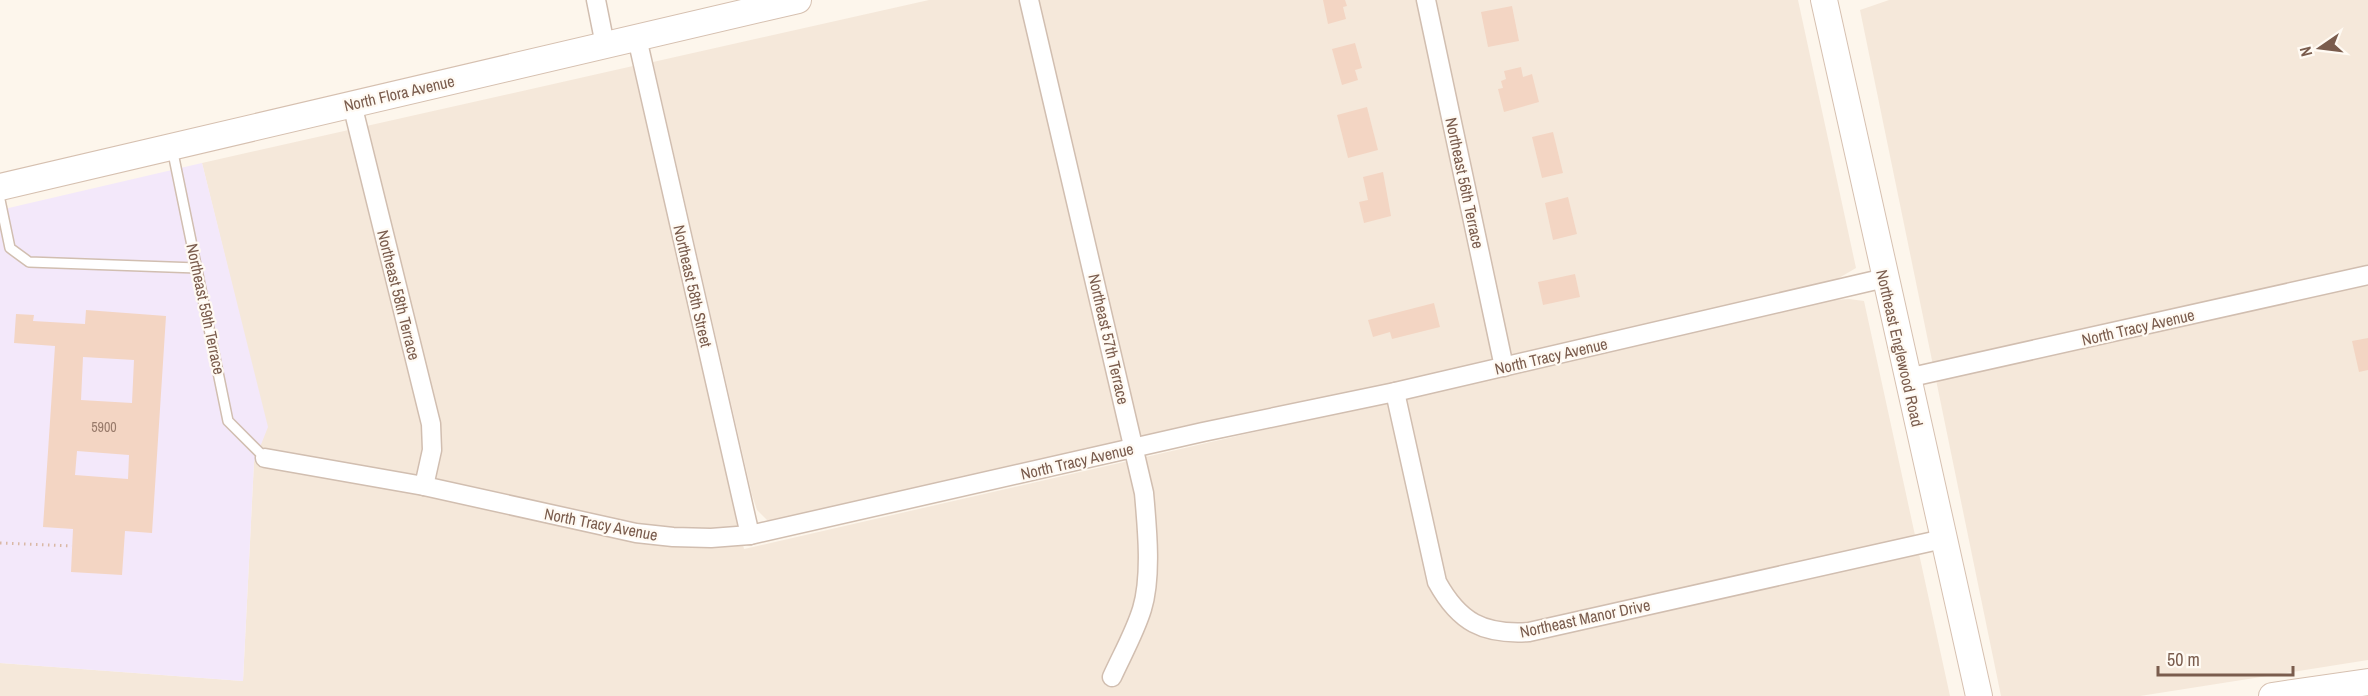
<svg xmlns="http://www.w3.org/2000/svg" width="2368" height="696" font-family="'Archivo Narrow',sans-serif">
  <style>
    .residential { fill: #f5e8da }
    .education { fill: #f3e8fa }
    .building { fill: #f3d5c3; fill-rule: evenodd }
    .lines { fill: none; stroke-linecap: round; stroke-linejoin: round }
    .lane-casing { stroke: #d1beb0; stroke-width: 12 }
    .street-casing { stroke: #d1beb0; stroke-width: 21 }
    .secondary-casing { stroke: #d6c0b0; stroke-width: 28 }
    .path { stroke: #d9b8a5; stroke-width: 3; stroke-dasharray: 1.5 4.5; stroke-linecap: butt }
    .lane { stroke: #fff; stroke-width: 9 }
    .street { stroke: #fff; stroke-width: 18 }
    .secondary { stroke: #fff; stroke-width: 26 }
    .labels { text-anchor: middle; stroke-width: 4.5; stroke-linejoin: round; paint-order: stroke }
    .number-label { font-size: 14px; fill: #987a6a }
    .street-label { font-size: 16px; fill: #7a5c4d; stroke: #fffaf3 }
  </style>
  <rect width="100%" height="100%" fill="#fdf6ec"/>
  <g class="residential">
    <polygon points="929,0 1798,0 1856,268 1832,282 779,524 769,522 757,510 752,495 653,62"/>
    <polygon points="1889,0 2368,0 2368,660 2140,696 2001,696 1860,10"/>
    <polygon points="633,66 744,549 1831,300 1849,299 1864,301 1950,696 0,696 0,663 243,681 254,462 267,427 202,163"/>
  </g>
  <polygon class="education" points="202,163 268,427 254,462 243,681 0,663 0,210"/>
  <g class="building">
    <polygon points="1323,0 1345,0 1347,6 1343,7 1346,19 1328,24"/>
    <polygon points="1512,6 1519,41 1488,47 1481,12"/>
    <polygon points="1355,43 1362,68 1355,70 1358,80 1342,85 1332,49"/>
    <polygon points="1521,67 1523,77 1532,74 1539,102 1504,112 1498,89 1503,88 1501,81 1506,79 1504,71"/>
    <polygon points="1367,107 1378,150 1348,158 1337,115"/>
    <polygon points="1553,132 1563,173 1542,178 1532,137"/>
    <polygon points="1383,172 1391,216 1364,223 1359,202 1368,200 1363,177"/>
    <polygon points="1568,197 1577,234 1553,240 1545,203"/>
    <polygon points="1575,274 1580,297 1543,305 1538,282"/>
    <polygon points="1434,303 1440,327 1392,339 1390,332 1373,337 1368,320"/>
    <path d="M86,310L166,316L152,533L125,531L122,575L71,572L73,529L43,527L55,346L14,343L16,314L34,315L33,321L85,324ZM83,357L134,360L132,403L81,400ZM77,451L129,455L128,479L75,475Z"/>
    <polygon points="2368,338 2368,370 2359,372 2352,341"/>
  </g>
  <g class="lines">
    <defs>
      <g id="lane">
        <polyline points="172,148 228,421 265,458"/>
        <polyline points="0,200 10,248 29,262 197,268"/>
      </g>
      <g id="street">
        <polyline points="596,0 605,45"/>
        <path d="M1029,0L1144,493C1147,527 1152,576 1142,609C1135,632 1122,655 1112,677"/>
        <polyline points="1426,0 1504,367"/>
        <polyline points="637,38 750,535"/>
        <polyline points="352,104 431,424 432,450 424,486"/>
        <polyline points="1907,378 2368,275"/>
        <path d="M1395,392L1437,582C1459,622 1483,635 1529,632L1943,539"/>
        <polyline points="265,458 424,486 636,533 673,537 711,538 750,535 1203,432 1395,392 1885,278"/>
      </g>
      <g id="secondary">
        <polyline points="1824,0 1979,696"/>
        <polyline points="0,187 798,0"/>
        <polyline points="2272,696 2368,682"/>
      </g>
    </defs>
    <use href="#lane" class="lane-casing"/>
    <use href="#street" class="street-casing"/>
    <use href="#secondary" class="secondary-casing"/>
    <polyline class="path" points="0,543 72,546"/>
    <use href="#lane" class="lane"/>
    <use href="#street" class="street"/>
    <use href="#secondary" class="secondary"/>
  </g>
  <g class="labels">
    <g class="number-label">
      <text x="104" y="432">5900</text>
    </g>
    <g class="street-label">
      <text transform="translate(399 93) rotate(-13)" y="6">North Flora Avenue</text>
      <text transform="translate(1465 183) rotate(78)" y="6">Northeast 56th Terrace</text>
      <text transform="translate(693 286) rotate(77)" y="6">Northeast 58th Street</text>
      <text transform="translate(399 295) rotate(76)" y="6">Northeast 58th Terrace</text>
      <text transform="translate(206 309) rotate(78)" y="6">Northeast 59th Terrace</text>
      <text transform="translate(2138 327) rotate(-13)" y="6">North Tracy Avenue</text>
      <text transform="translate(1109 339) rotate(77)" y="6">Northeast 57th Terrace</text>
      <text transform="translate(1900 348) rotate(77)" y="6">Northeast Englewood Road</text>
      <text transform="translate(1551 356) rotate(-13)" y="6">North Tracy Avenue</text>
      <text transform="translate(1077 461) rotate(-13)" y="6">North Tracy Avenue</text>
      <text transform="translate(601 524) rotate(11)" y="6">North Tracy Avenue</text>
      <text transform="translate(1585 618) rotate(-12)" y="6">Northeast Manor Drive</text>
    </g>
  </g>
  <g transform="translate(2320 48) rotate(256)" stroke="#fffaf3" stroke-width="4.5" paint-order="stroke">
  <path d="M0-4.5L10 22L0 15L-10 22Z" fill="#7a5c4d"/>
  <text y="-9" font-size="16" font-weight="bold" text-anchor="middle" fill="#7a5c4d">N</text>
  </g>
  <path d="M2158 666v9h135v-9" fill="none" stroke="#7a5c4d" stroke-width="3"/>
  <text x="2167" y="666" font-size="18" fill="#7a5c4d" stroke="#fffaf3" stroke-width="4.5" paint-order="stroke">50 m</text>
</svg>
